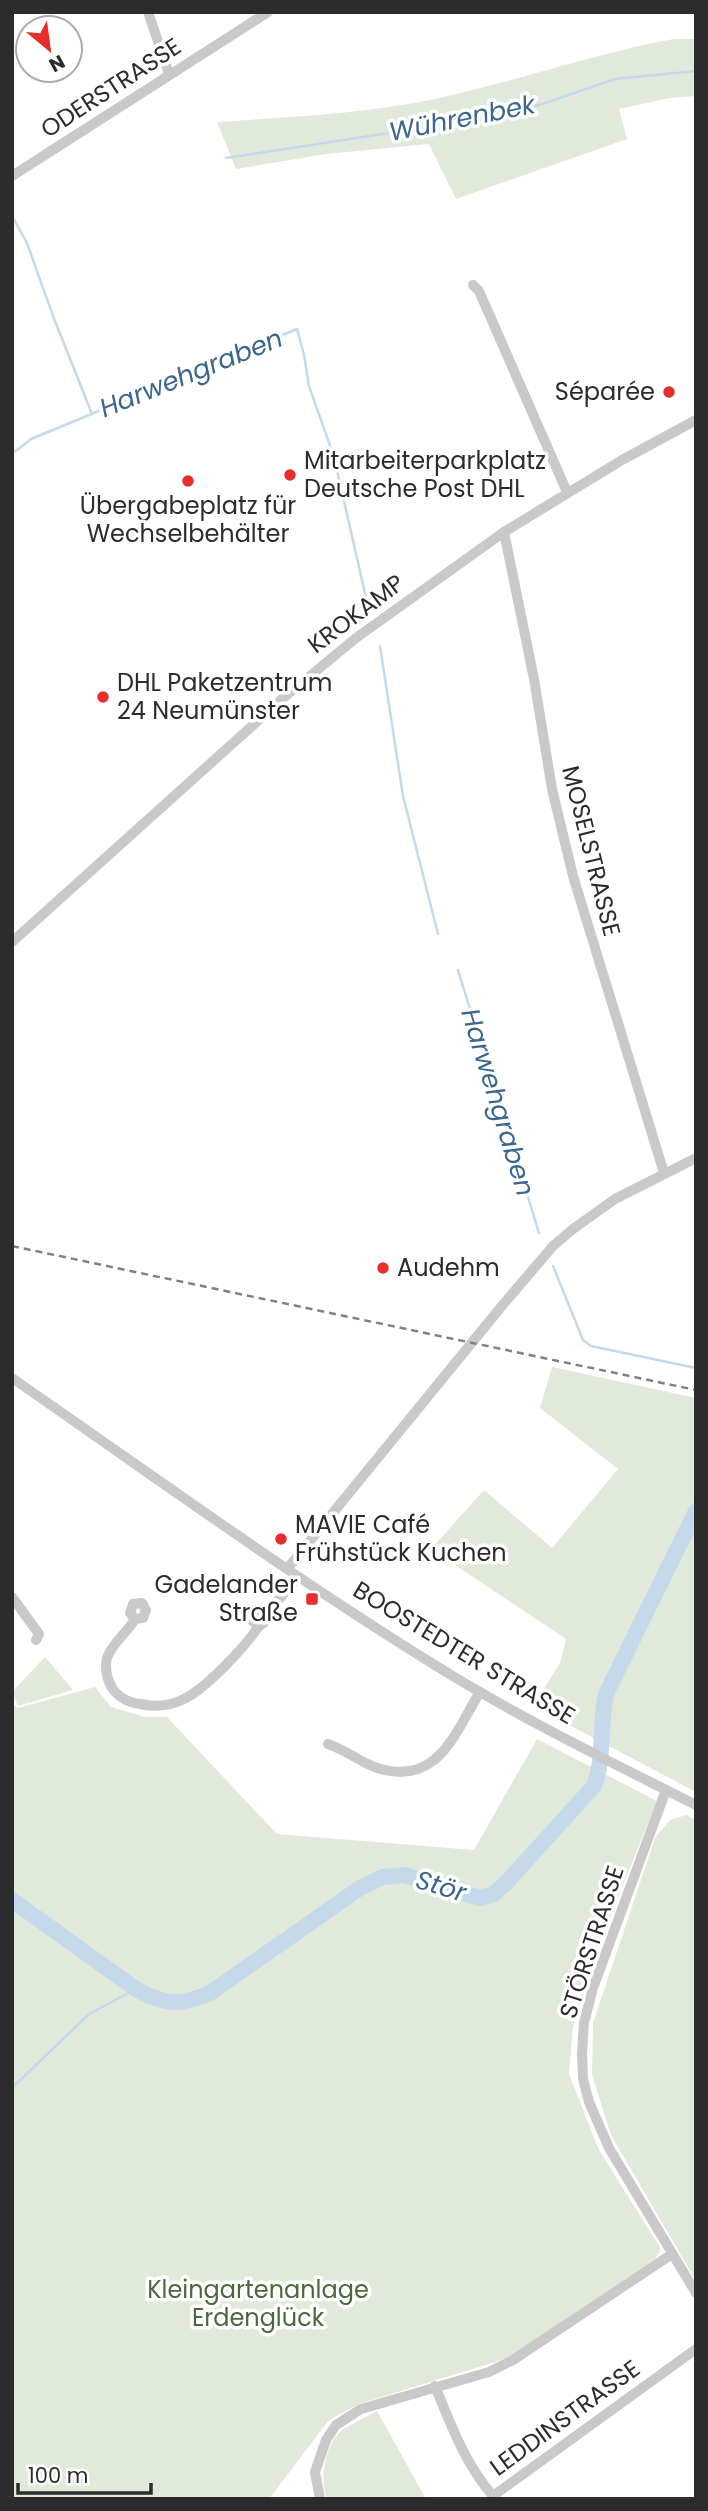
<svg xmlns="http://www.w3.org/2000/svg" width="708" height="2511" font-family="Poppins,sans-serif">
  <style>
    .green { fill: #e1eada }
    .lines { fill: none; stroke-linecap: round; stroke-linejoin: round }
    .stream { stroke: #c5d9eb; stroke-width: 2.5 }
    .river { stroke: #c5d9eb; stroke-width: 16 }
    .minor { stroke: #c9c9c9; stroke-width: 10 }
    .rail { stroke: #818181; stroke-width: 2.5; stroke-dasharray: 7 5; stroke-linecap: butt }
    .poi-dot { fill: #e62e2c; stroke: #fff; stroke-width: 2.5 }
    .labels { text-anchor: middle; stroke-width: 7; stroke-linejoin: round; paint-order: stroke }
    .street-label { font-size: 24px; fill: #2c2c2c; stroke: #fff }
    .poi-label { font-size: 24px; fill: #2c2c2c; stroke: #fff; text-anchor: start }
    .park-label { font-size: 24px; fill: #4c683a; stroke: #fff }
    .water-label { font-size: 26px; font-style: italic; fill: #3b678e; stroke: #fff }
  </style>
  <rect width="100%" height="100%" fill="#fff"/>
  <g class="green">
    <path d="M674,39H696V96L670,98L619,109L627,139L456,199L429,144L326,154L236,169L217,122C288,117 360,114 430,100C512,83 591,54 674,39Z"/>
    <polygon points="552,1367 696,1398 696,1792 533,1706 560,1663 566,1639 431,1549 484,1490 552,1548 618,1469 540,1408"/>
    <polygon points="45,1657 73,1690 18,1706 12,1692"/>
    <polygon points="95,1687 111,1707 145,1717 167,1717 277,1834 474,1850 537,1739 657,1801 599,1945 573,2027 569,2074 599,2150 661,2249 655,2259 508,2358 359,2404 329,2420 269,2499 12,2499 12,1703 18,1708"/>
    <polygon points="686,1815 696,1820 696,2281 611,2135 592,2075 593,2023 655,1838 670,1820"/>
    <path d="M377,2411L426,2499H327C319,2480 325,2443 342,2430C353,2423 366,2417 377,2411Z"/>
  </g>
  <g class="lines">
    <g class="stream">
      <polyline points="226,158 513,114 615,79 696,71"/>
      <polyline points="12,216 27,243 53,316 92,414"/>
      <polyline points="12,454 31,439 297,329 304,355 309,386 334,457 369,611"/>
      <polyline points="380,646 403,796 438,934"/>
      <polyline points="458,970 539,1233"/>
      <polyline points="553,1266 583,1340 591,1346 696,1368"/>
      <polyline points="12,2088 89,2014 136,1989"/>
    </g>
    <path class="river" d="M12,1900L136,1989C164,2005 181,2006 210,1993L360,1888L383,1877L404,1875L480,1898L494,1894L507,1882L594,1786C605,1758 599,1725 606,1694L696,1511"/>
    <g class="minor">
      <polyline points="148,12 169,74"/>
      <polyline points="12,176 268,12"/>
      <polyline points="473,285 479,291 567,492"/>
      <polyline points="504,532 534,679 552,789 573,876 664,1173"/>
      <polyline points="12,942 282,699 356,638 504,532 622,460 696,420"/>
      <path d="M12,1378C155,1477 295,1579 443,1670C524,1720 611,1762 696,1805"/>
      <polyline points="287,1569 501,1307 553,1246 573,1229 615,1199 696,1158"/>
      <polyline points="12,1597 39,1634 36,1640"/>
      <path d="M135,1619L130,1613L133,1604L142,1603L146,1610L143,1618L135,1619C127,1633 112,1643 107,1658C104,1670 108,1684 116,1693C122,1699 131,1703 140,1704C154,1707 169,1706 182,1700C206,1689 244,1648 259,1626L264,1623L265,1616L298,1577"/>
      <polyline points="259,1626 252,1621 253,1614 261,1611 265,1616"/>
      <path d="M328,1744C346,1750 360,1762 377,1768C438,1787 454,1734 480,1692"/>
      <polyline points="666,1790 593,1988 584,2023 582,2054 583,2079 589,2102 609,2148 696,2293"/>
      <path d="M435,2386C451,2425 465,2464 493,2496L696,2349"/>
      <polyline points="320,2499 315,2472 326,2440 336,2425 361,2409 489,2372 513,2360 672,2254"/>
    </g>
    <polyline class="rail" points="12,1246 696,1390"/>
  </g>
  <g class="poi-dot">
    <circle cx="669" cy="392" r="7"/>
    <circle cx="290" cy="475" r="7"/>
    <circle cx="188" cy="481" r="7"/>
    <circle cx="103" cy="697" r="7"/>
    <circle cx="383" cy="1268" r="7"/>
    <circle cx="281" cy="1539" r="7"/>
    <rect x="305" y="1592" width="14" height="14" rx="3.5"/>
  </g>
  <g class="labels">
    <g class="street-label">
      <text transform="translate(111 88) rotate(-33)" y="8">ODERSTRASSE</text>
      <text transform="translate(356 614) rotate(-37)" y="8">KROKAMP</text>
      <text transform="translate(591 851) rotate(76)" y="8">MOSELSTRASSE</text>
      <text transform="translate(464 1653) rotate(31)" y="8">BOOSTEDTER STRASSE</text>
      <text transform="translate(592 1942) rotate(-72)" y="8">STÖRSTRASSE</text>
      <text transform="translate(565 2418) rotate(-36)" y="8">LEDDINSTRASSE</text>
    </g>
    <g class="poi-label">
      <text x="655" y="400" text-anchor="end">Séparée</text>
      <text x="304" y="469">Mitarbeiterparkplatz<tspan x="304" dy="28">Deutsche Post DHL</tspan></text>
      <text x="188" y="514" text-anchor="middle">Übergabeplatz für<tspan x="188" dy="28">Wechselbehälter</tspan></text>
      <text x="117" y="691">DHL Paketzentrum<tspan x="117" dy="28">24 Neumünster</tspan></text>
      <text x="397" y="1276">Audehm</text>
      <text x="295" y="1533">MAVIE Café<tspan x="295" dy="28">Frühstück Kuchen</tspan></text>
      <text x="298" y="1593" text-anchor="end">Gadelander<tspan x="298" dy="28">Straße</tspan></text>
    </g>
    <g class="park-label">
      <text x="258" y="2298">Kleingartenanlage<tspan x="258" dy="28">Erdenglück</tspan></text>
    </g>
    <g class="water-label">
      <text transform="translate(462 118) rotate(-11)" y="9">Wührenbek</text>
      <text transform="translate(191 373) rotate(-22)" y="9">Harwehgraben</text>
      <text transform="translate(498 1102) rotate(73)" y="9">Harwehgraben</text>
      <text transform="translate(441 1886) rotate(17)" y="9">Stör</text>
    </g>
  </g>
  <rect width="708" height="2511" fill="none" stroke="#2c2c2c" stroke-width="28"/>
  <g transform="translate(49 49) rotate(151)"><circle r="33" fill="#ffffff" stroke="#ababab" stroke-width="2"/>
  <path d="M0-5L12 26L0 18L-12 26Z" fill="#e62e2c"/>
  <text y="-10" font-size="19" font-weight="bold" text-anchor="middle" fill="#2c2c2c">N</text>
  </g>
  <path d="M18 2483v10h133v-10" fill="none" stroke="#2c2c2c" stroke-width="3.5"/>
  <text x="28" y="2483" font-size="21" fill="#2c2c2c" stroke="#ffffff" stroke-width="5" paint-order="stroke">100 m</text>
</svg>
